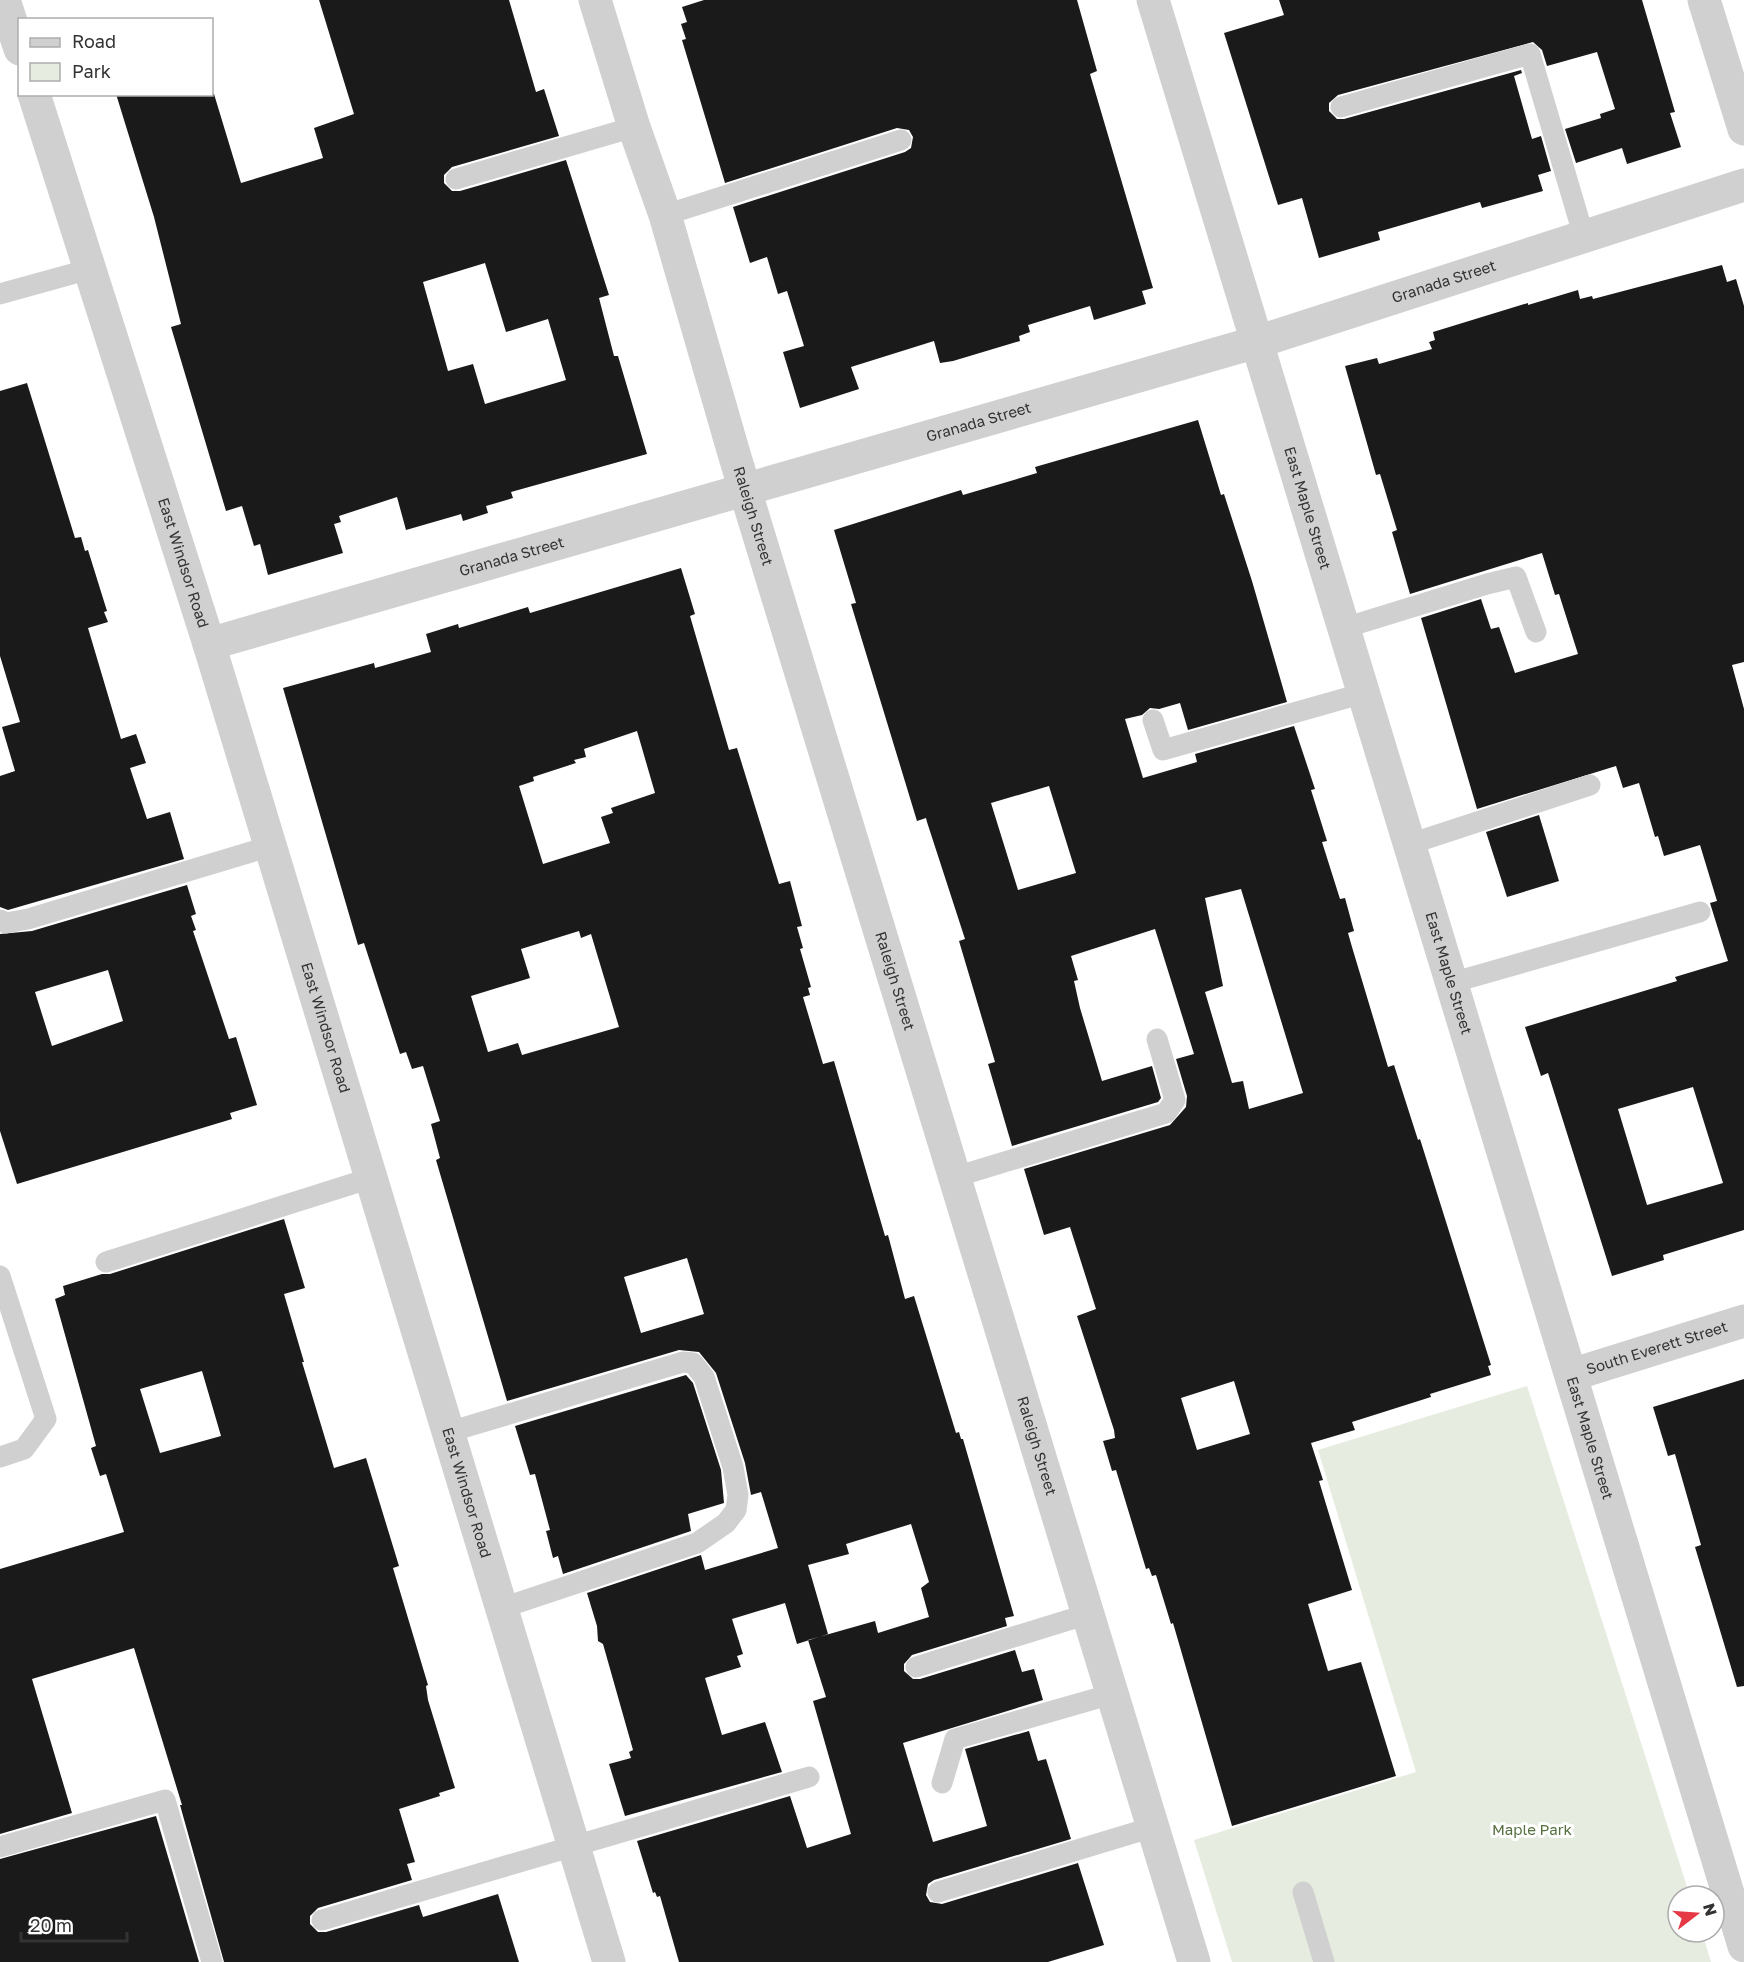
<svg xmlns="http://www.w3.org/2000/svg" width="1744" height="1962" font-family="'Golos Text',sans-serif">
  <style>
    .green { fill: #e6ecdf }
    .building { fill: #1a1a1a; fill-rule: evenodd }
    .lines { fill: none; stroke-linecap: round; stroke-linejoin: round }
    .lane { stroke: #d0d0d0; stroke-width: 21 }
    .street { stroke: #d0d0d0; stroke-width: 33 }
    .labels { text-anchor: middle; stroke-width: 6; stroke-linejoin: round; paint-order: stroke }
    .street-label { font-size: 15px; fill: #333; stroke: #fff }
    .park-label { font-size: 15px; fill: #56703f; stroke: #fff }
  </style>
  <rect width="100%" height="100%" fill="#fff"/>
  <polygon class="green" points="1527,1386 1690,1896 1678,1896 1678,1932 1702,1932 1711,1962 1232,1962 1194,1840 1416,1772 1318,1450"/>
  <g class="building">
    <path d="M319,0H509L536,92L544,89L559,136L452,167L444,175V183L452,191H460L566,160L609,295L599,298L614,356H618L647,454L511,492L513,498L486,506L488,513L463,521L461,514L458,515L406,530L397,497L339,516L341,522L334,524L343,553L268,575L260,544L254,546L242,506L226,511L171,327L181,324L154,217L116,94H214L241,183L323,158L314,128L354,114ZM485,263L506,332L548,319L566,380L485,404L473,364L448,371L423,282Z"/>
    <polygon points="704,0 1077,0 1097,71 1090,74 1153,288 1142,291 1146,304 1094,320 1090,306 1028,325 1030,332 1019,336 1020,341 953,361 940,363 934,341 851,367 859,389 800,408 783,352 804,346 787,291 778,294 767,257 750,263 733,207 905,152 911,148 913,137 909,130 897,128 725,183 682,40 686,39 681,24 687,22 682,7"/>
    <polygon points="1279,0 1642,0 1675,112 1670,113 1681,147 1627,164 1622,148 1576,163 1565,129 1601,118 1600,114 1615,109 1597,52 1547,66 1542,50 1533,42 1338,95 1329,103 1329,111 1337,119 1344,119 1521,70 1522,73 1514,76 1532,139 1541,136 1551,171 1538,175 1543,191 1482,208 1480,202 1378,232 1380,240 1319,258 1302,198 1278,205 1224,33 1284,15"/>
    <path d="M1722,265L1727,282L1736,279L1744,306V662L1732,665L1744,709V1230L1663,1255L1664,1260L1612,1276L1548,1073L1541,1076L1525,1027L1677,981L1675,977L1728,961L1710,903L1717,901L1700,845L1664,856L1658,836L1655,837L1639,783L1623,788L1616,766L1477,809L1421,618L1481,599L1491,629L1499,627L1515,673L1578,654L1559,594L1555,595L1542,553L1410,594L1392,532L1397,530L1380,474L1376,475L1345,366L1377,358L1379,364L1432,349L1429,342L1435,340L1433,332L1528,303V305L1578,290L1580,299L1592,296L1593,299ZM1693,1087L1723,1183L1647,1205L1618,1109Z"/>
    <polygon points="27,383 75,538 81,537 85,551 88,550 107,611 104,612 108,622 88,628 121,739 136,734 146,763 130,768 147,819 170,812 184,859 8,910 0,907 0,776 15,771 2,727 20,722 0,656 0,391"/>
    <path d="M1198,420L1221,495L1224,494L1252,581L1287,702L1188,730L1180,703L1159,709L1150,708L1142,715L1125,719L1143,778L1197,762L1195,754L1294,726L1315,789L1311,790L1327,841L1322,842L1340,899L1345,898L1354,931L1348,933L1352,947L1388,1067L1394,1065L1418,1140L1420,1139L1491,1365L1488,1366L1491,1375L1430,1394L1431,1397L1352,1422L1355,1430L1311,1443L1323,1480L1319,1481L1352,1590L1308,1604L1328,1671L1361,1662L1396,1776L1232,1826L1173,1623L1171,1624L1156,1575L1152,1576L1149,1568L1146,1569L1116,1470L1112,1471L1103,1441L1115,1438L1114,1430L1077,1316L1096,1309L1070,1227L1044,1235L1024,1169L1170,1125L1186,1107L1187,1096L1176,1059L1194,1054L1155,929L1071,956L1078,980L1074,981L1080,1008L1102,1081L1152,1066L1161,1098L1158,1102L1012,1146L988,1064L995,1062L959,941L965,939L927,822L926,818L917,821L851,604L856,603L834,530L961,490L963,495L1037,473L1035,467ZM1049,786L1076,873L1018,890L991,803ZM1241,889L1303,1093L1249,1109L1243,1081L1232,1083L1205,992L1223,986L1205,898ZM1234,1381L1250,1434L1197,1450L1181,1398Z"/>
    <path d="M681,568L695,614L690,616L729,750L737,748L779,884L790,881L802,926L797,927L803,948L800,949L811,987L808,988L810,995L803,997L823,1064L834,1061L885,1236L888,1235L905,1299L914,1296L956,1433L959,1432L961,1439H963L1014,1616L1005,1618L1007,1626L912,1655L904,1664V1671L913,1679H920L1015,1650L1022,1672L1034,1669L1043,1700L903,1743L933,1842L987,1826L965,1749L1029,1731L1038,1761L1046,1759L1071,1839L934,1880L928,1884L926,1895L930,1902L942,1904L1078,1863L1104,1945L1048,1962H679L660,1896L657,1897L655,1892L653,1893L637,1841L790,1796L807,1848L851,1834L813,1701L826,1697L808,1640L875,1621L878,1633L929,1617L921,1588L929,1582L911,1524L846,1544L849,1554L808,1565L828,1634L797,1644L785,1603L732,1619L743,1654L737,1656L741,1667L705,1678L722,1735L765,1722L782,1772L625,1816L609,1764L631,1758L629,1752L633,1750L603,1644L598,1641L597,1626L587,1593L701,1555L705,1570L778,1548L761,1492L751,1495L745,1463L716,1373L699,1352L679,1350L507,1401L436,1160L440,1158L431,1124L440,1121L423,1066L412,1069L406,1052L400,1054L364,943L358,945L283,688L374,663L375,668L431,652L426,634L458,624L459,628L528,607L530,613ZM637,731L655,793L611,808L613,813L601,817L610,843L543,864L519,786L534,781L533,777L576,763L574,760L586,757L584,749ZM579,931L581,938L591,934L619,1027L522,1055L518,1043L488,1052L471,996L530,978L521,949ZM687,1258L704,1314L641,1333L624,1277Z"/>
    <polygon points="1539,815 1559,881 1507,897 1486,832"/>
    <path d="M187,885L196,914L191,916L196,930L193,931L229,1039L236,1037L257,1105L230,1113L232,1119L17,1184L0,1131V934L32,931ZM108,970L123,1021L52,1046L35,992Z"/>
    <path d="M284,1219L305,1288L284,1294L304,1362H302L334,1468L366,1458L399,1566L393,1568L428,1685L426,1686L428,1700L455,1788L439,1793L440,1796L399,1809L415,1862L407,1864L412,1880L318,1908L310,1916V1924L318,1932H326L419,1905L423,1917L498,1894L519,1962H224L180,1805H182L134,1648L32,1679L72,1813L0,1834V1569L124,1532L106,1474L100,1476L91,1448L96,1446L55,1299L65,1295L63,1286L102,1274H110ZM202,1371L221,1436L160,1453L140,1389Z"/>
    <polygon points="686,1375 693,1383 721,1470 724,1503 688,1514 691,1531 563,1574 558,1556 553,1558 546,1531 550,1530 535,1474 530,1475 515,1426"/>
    <polygon points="1744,1379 1744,1686 1737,1687 1695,1547 1701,1545 1675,1454 1668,1456 1653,1407"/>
    <polygon points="156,1816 199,1962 0,1962 0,1859"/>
  </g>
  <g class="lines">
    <g class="lane">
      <polyline points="1341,107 1530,54 1584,237"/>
      <polyline points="456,179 634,127"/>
      <polyline points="665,215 901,140"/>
      <polyline points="0,294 90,269"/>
      <polyline points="1344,628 1487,584 1516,577 1536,632"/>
      <polyline points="1153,720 1163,750 1364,693"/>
      <polyline points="1410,844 1590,785"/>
      <polyline points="0,920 6,923 28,919 271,846"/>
      <polyline points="1451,983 1700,912"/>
      <polyline points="955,1177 1166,1113 1175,1100 1157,1039"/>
      <polyline points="106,1262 371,1178"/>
      <polyline points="0,1276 46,1419 24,1449 0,1457"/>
      <polyline points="449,1432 683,1362 693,1363 704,1377 733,1467 738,1495 736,1510 726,1523 697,1543 502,1608"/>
      <polyline points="916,1667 1088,1614"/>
      <polyline points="942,1783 955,1739 1112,1694"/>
      <polyline points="0,1847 165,1800 212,1962"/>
      <polyline points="938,1892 1153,1827"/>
      <polyline points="1303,1892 1324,1962"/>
      <polyline points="322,1920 809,1777"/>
    </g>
    <g class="street">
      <polyline points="4,0 20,49"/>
      <path id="s1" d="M595,0L634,127L665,215L735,457L1194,1962"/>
      <path id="s2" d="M1153,0L1744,1946"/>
      <polyline points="1704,0 1744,129"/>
      <path id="s3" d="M34,94L209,644L609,1962"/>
      <path id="s4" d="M209,644L1257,342L1744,185"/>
      <path id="s5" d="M1571,1375L1744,1321"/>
    </g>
  </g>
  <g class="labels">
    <g class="street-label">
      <text dy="5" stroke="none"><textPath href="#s4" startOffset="1287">Granada Street</textPath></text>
      <text dy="5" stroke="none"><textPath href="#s4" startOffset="801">Granada Street</textPath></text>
      <text dy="5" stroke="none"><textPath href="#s2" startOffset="531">East Maple Street</textPath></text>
      <text dy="5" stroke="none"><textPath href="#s1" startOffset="540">Raleigh Street</textPath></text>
      <text dy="5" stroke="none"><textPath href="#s4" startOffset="315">Granada Street</textPath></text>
      <text dy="5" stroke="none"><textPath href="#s3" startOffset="492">East Windsor Road</textPath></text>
      <text dy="5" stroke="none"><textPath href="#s2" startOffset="1017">East Maple Street</textPath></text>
      <text dy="5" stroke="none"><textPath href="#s1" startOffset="1026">Raleigh Street</textPath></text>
      <text dy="5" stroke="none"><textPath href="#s3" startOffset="978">East Windsor Road</textPath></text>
      <text dy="5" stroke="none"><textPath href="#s5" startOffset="90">South Everett Street</textPath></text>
      <text dy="5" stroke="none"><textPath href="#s2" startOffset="1503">East Maple Street</textPath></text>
      <text dy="5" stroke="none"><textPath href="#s1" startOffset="1512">Raleigh Street</textPath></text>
      <text dy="5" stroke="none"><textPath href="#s3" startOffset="1464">East Windsor Road</textPath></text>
    </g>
    <g class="park-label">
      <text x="1532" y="1835">Maple Park</text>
    </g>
  </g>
  <rect x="18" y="18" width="195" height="78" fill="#ffffff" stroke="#adadad" stroke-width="1.5"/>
  <rect x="30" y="38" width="30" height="9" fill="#d0d0d0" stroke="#adadad" stroke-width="1.5"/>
  <text x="72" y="48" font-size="18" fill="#333333">Road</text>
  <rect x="30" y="63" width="30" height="18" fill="#e6ecdf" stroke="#adadad" stroke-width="1.5"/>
  <text x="72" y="78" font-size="18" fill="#333333">Park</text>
  <g transform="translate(1696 1914) rotate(73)"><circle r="28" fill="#ffffff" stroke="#adadad" stroke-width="1.5"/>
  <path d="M0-4.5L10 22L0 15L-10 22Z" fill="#e63946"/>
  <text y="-9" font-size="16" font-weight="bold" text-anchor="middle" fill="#333333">N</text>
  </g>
  <path d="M21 1932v9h106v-9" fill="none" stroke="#333333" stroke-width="3"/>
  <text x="30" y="1932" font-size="18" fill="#333333" stroke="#ffffff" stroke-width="4.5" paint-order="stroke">20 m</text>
</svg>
